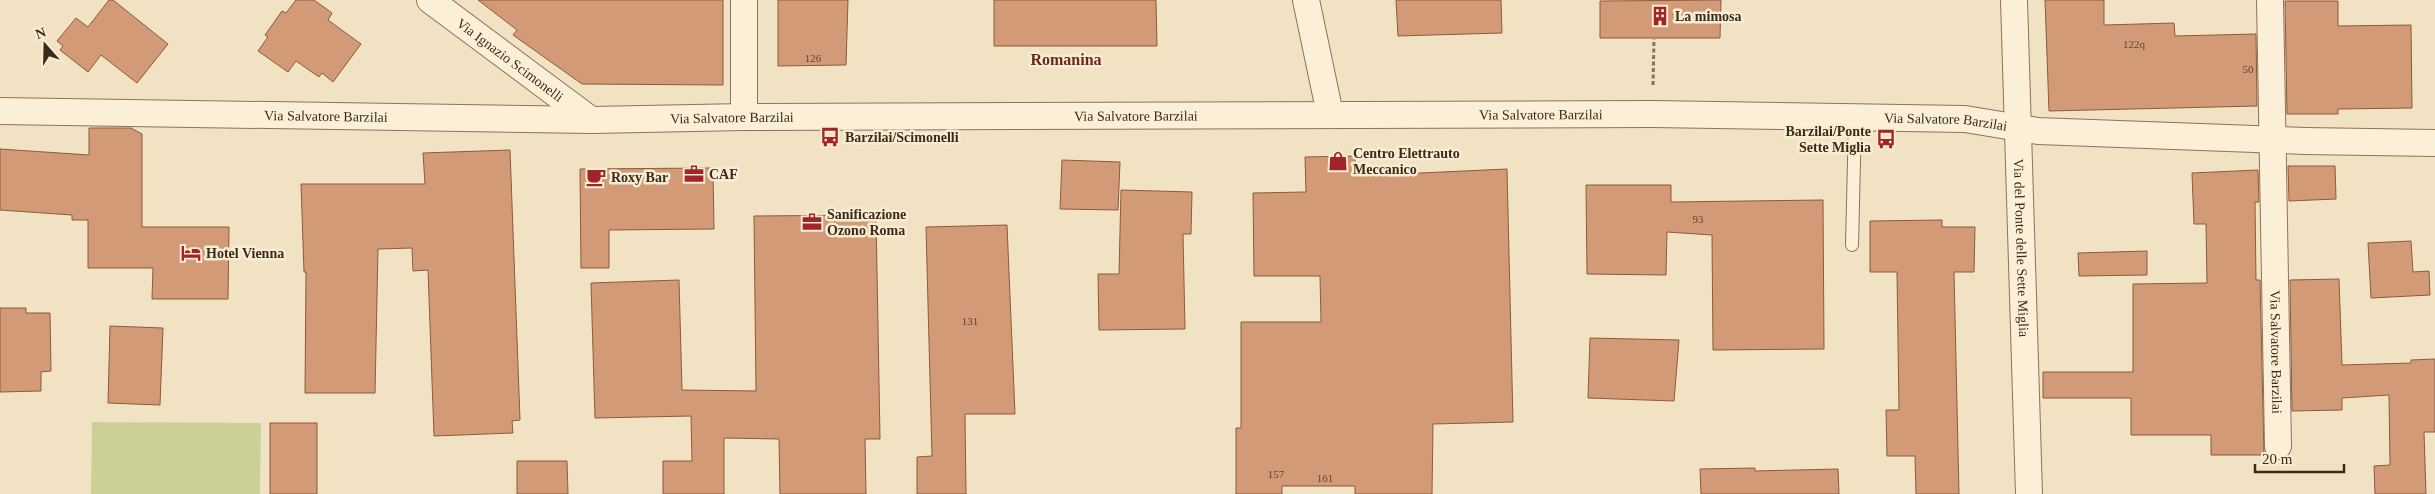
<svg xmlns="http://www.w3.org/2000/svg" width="2435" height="494" font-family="'Times New Roman',serif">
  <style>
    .green { fill: #cbd096 }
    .building { fill: #d29a76; stroke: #8d5b3c }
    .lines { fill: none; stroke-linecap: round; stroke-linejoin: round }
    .service-casing { stroke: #8d7358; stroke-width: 14 }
    .minor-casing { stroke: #8d7358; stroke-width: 28 }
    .path { stroke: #8d7358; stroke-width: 3; stroke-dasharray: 4 2.5; stroke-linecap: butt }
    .service { stroke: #fbefd7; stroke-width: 12 }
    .minor { stroke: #fbefd7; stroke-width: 26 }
    .labels { text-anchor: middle; stroke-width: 5; stroke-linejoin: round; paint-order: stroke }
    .number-label { font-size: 11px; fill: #624733 }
    .poi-label { font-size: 14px; font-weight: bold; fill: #3c2b1d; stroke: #f8ecd3; text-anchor: start }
    .street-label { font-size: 14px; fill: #3c2b1d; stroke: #f8ecd3 }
    .quarter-label { font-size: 16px; font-weight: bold; fill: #6b291a; stroke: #f8ecd3 }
  </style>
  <rect width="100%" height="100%" fill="#f1e2c3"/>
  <polygon class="green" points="92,422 261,423 260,494 91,494"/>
  <g class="building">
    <polygon points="109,0 113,0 168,44 137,83 101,55 88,72 60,50 63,46 57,41 76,18 88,27"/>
    <polygon points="296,0 314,0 332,13 328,20 361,44 333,82 322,73 319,77 296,61 288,72 258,51 268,37 265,35 282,11 286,13"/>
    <polygon points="478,0 723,0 723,85 582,84 513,35 517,30"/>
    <polygon points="778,0 848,0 846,65 778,66"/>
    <polygon points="994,0 1156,0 1157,46 994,46"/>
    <polygon points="1396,0 1501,0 1502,33 1398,36"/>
    <polygon points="1721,0 1720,38 1600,38 1600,1"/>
    <polygon points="2045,0 2104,0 2104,25 2174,23 2175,36 2256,34 2257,106 2049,111"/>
    <polygon points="2285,1 2338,1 2338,26 2411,25 2412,108 2338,109 2338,114 2287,114"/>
    <polygon points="89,128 131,128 142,134 142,227 229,227 228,299 152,299 153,268 88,268 88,220 72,220 72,215 0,210 0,149 89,155"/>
    <polygon points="510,150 520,420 512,421 513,433 434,436 428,270 413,271 412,248 378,249 375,393 305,393 306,272 304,272 301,184 425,184 423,153"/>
    <polygon points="1355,156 1355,176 1507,169 1513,422 1433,424 1432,494 1355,494 1355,486 1282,486 1282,494 1236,494 1236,428 1241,428 1241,322 1321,322 1320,276 1254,276 1253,193 1306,192 1305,157"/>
    <polygon points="1062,160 1120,162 1118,210 1060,209"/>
    <polygon points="2288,166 2335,166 2336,199 2289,201"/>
    <polygon points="713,168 714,229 609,230 609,268 581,268 580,169"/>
    <polygon points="2258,170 2259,202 2255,202 2256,280 2260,280 2264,455 2211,455 2211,435 2131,435 2131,398 2043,398 2043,372 2133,372 2133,284 2207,283 2206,224 2194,224 2192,173"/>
    <polygon points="1586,185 1671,185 1671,202 1823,200 1824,349 1713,350 1712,235 1667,232 1666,275 1587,274"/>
    <polygon points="1121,190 1192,192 1191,234 1183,234 1185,329 1099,330 1098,274 1119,274"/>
    <polygon points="876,215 880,439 865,439 866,494 780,494 779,439 724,438 724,494 663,494 663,461 692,461 691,416 595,418 591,283 679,280 682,390 756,391 754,216"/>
    <polygon points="1942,220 1942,227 1975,227 1974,272 1954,272 1959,494 1916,494 1915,456 1887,456 1886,410 1899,410 1897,272 1870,272 1870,221"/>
    <polygon points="1007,225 1015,414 965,414 966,494 917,494 917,457 932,456 926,227"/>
    <polygon points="2411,241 2413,272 2429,271 2430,295 2371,298 2368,243"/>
    <polygon points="2147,251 2147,275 2079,276 2078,253"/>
    <polygon points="2339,279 2342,365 2411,363 2411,360 2435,359 2435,432 2424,432 2426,494 2375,494 2374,466 2390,465 2389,395 2342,398 2342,410 2292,411 2290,280"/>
    <polygon points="0,308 26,308 26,313 50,313 51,371 41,372 41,391 0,392"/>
    <polygon points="110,326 163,328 160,405 108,403"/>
    <polygon points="1590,338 1679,340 1674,401 1588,398"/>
    <rect x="270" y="423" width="47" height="71"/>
    <polygon points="517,461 567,461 568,494 517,494"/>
    <polygon points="1755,468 1755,471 1838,469 1839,494 1701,494 1700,469"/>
  </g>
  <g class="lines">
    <defs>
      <polyline id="service" points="1852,245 1855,119"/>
      <g id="minor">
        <path id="s1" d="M430,0L591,120"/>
        <polyline points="1306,0 1330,114"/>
        <path id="s2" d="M2014,0L2029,494"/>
        <path id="s3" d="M2270,0L2278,446"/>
        <path id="s4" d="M0,111L591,120L744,117L1652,114L1965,119L2038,131L2305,141L2435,143"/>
        <polyline points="744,117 744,0"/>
      </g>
    </defs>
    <use href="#service" class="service-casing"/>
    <use href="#minor" class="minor-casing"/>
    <polyline class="path" points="1653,85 1654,39"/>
    <use href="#service" class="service"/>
    <use href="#minor" class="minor"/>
  </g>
  <defs>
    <symbol id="building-bare" viewBox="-9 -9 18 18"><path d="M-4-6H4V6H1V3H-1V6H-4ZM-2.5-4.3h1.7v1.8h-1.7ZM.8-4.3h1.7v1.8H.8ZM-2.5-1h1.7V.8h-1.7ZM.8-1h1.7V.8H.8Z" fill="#a02428" stroke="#f8ecd3" stroke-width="2.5" paint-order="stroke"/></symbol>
    <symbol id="bus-bare" viewBox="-9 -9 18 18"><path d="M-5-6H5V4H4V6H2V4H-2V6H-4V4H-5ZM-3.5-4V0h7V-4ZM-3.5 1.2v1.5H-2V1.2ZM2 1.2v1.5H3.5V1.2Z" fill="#a02428" stroke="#f8ecd3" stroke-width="2.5" paint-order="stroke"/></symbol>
    <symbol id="shop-bare" viewBox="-9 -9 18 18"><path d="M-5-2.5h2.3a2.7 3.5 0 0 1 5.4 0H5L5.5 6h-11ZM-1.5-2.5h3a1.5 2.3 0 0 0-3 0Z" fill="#a02428" stroke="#f8ecd3" stroke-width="2.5" paint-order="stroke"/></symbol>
    <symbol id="office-bare" viewBox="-9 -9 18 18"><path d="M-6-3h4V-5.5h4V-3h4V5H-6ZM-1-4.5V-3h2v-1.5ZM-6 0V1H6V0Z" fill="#a02428" stroke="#f8ecd3" stroke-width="2.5" paint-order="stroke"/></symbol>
    <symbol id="cafe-bare" viewBox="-9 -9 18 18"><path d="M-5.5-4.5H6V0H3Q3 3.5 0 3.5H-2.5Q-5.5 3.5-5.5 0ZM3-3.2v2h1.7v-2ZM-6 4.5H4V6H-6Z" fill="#a02428" stroke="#f8ecd3" stroke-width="2.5" paint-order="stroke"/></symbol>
    <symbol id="hotel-bare" viewBox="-9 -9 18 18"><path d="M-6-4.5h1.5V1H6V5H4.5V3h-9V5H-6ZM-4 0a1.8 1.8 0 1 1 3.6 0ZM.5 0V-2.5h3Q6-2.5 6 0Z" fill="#a02428" stroke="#f8ecd3" stroke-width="2.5" paint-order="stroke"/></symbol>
  </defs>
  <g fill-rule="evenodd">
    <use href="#building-bare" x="1646" y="2" width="28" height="28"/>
    <use href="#bus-bare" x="816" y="123" width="28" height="28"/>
    <use href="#bus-bare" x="1872" y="125" width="28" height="28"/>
    <use href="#shop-bare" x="1324" y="147" width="28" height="28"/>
    <use href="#office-bare" x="680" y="160" width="28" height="28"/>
    <use href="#cafe-bare" x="582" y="163" width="28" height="28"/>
    <use href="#office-bare" x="798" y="208" width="28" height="28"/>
    <use href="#hotel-bare" x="177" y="239" width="28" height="28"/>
  </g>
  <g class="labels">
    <g class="number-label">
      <text x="2134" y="48">122q</text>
      <text x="813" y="62">126</text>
      <text x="2248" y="73">50</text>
      <text x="1698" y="223">93</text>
      <text x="970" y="325">131</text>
      <text x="1276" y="478">157</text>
      <text x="1325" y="482">161</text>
    </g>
    <g class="poi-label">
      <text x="1675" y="21">La mimosa</text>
      <text x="1871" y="136" text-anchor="end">Barzilai/Ponte<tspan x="1871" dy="16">Sette Miglia</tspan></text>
      <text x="845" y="142">Barzilai/Scimonelli</text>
      <text x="1353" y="158">Centro Elettrauto<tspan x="1353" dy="16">Meccanico</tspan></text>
      <text x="709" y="179">CAF</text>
      <text x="611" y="182">Roxy Bar</text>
      <text x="827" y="219">Sanificazione<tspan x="827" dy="16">Ozono Roma</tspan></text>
      <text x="206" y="258">Hotel Vienna</text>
    </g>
    <g class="street-label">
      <text dy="5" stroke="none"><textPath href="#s1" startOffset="100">Via Ignazio Scimonelli</textPath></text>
      <text dy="5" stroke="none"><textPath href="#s4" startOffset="1541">Via Salvatore Barzilai</textPath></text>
      <text dy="5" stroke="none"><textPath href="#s4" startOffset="1136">Via Salvatore Barzilai</textPath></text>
      <text dy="5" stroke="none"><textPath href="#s4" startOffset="326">Via Salvatore Barzilai</textPath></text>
      <text dy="5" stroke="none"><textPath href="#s4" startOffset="732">Via Salvatore Barzilai</textPath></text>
      <text dy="5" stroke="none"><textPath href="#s4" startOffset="1946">Via Salvatore Barzilai</textPath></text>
      <text dy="5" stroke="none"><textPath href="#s2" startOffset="248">Via del Ponte delle Sette Miglia</textPath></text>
      <text dy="5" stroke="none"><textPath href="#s3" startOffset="352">Via Salvatore Barzilai</textPath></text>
    </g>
    <g class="quarter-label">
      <text x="1066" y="65">Romanina</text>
    </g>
  </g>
  <g transform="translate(45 45) rotate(340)" stroke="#f8ecd3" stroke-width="4" paint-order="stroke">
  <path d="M0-4L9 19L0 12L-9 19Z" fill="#3c2b1d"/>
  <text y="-8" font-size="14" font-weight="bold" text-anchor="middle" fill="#3c2b1d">N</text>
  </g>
  <path d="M2255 464v8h89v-8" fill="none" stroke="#3c2b1d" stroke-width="2.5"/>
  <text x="2262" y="464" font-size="15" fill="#3c2b1d" stroke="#f8ecd3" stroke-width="4" paint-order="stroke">20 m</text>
</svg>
